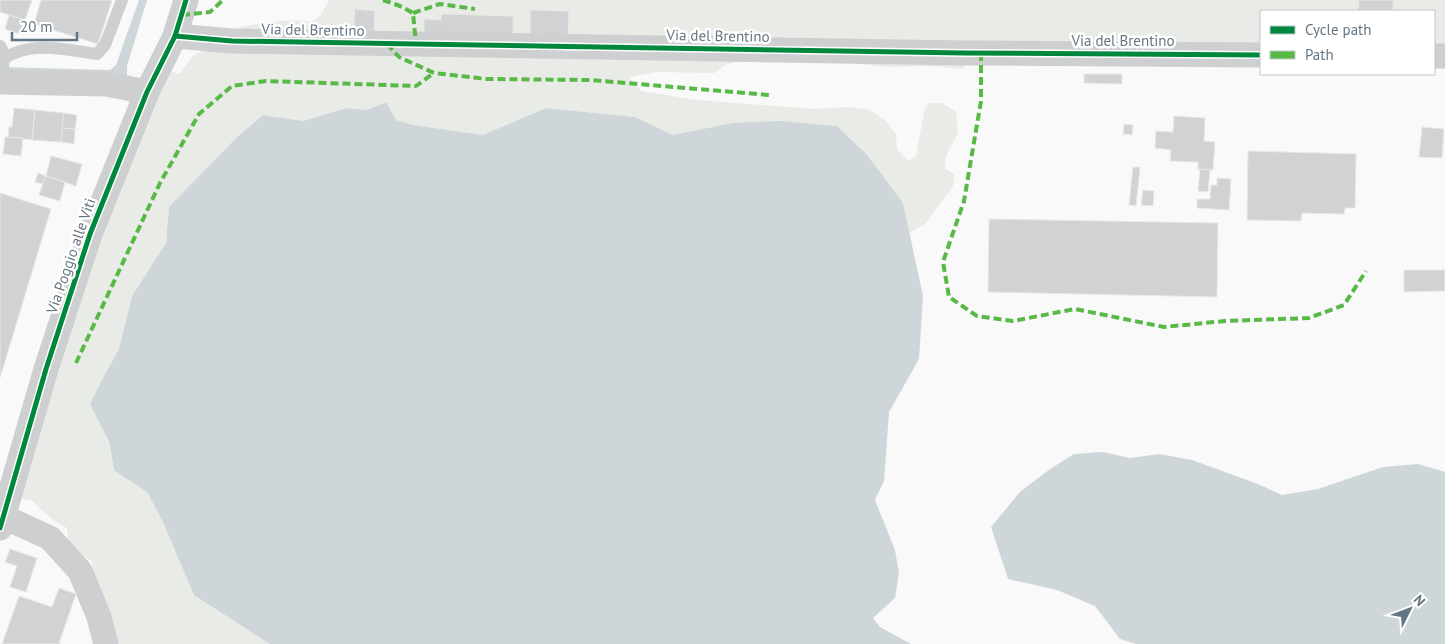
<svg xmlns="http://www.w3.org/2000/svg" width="1445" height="644" font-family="'PT Sans',sans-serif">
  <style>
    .green { fill: #e8ebe6 }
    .water { fill: #ced6d9 }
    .building { fill: #d0d2d3; stroke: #e8e8e8 }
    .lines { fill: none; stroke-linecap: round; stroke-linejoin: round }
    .service { stroke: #cecfd0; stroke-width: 12 }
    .minor { stroke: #cecfd0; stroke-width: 25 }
    .quiet { stroke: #58b947; stroke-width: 4; stroke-dasharray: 8 4; stroke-linecap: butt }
    .cycleway-casing { stroke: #fff; stroke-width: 8 }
    .cycleway { stroke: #00873e; stroke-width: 5 }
    .labels { text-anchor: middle; stroke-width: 5; stroke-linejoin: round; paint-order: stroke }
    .street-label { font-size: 15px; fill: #657683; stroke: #fff }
  </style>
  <rect width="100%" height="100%" fill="#f9f9f9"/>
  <path class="green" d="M329,0H1445V56H1434V11H1261V55L964,53V69L928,66L888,67L827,60L745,59L725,65L714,73L656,72L629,77L641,91L696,100L814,109L848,107L870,110L886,121L896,134L897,149L908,161L916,156L924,112L929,103H942L956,112L958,133L946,156L945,169L955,174L953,186L926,223L909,233L903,203L868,156L732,123L673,135L635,117L546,108L483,135L413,125L396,120L385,102L367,110L347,108L303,121L263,115L236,138L169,207L166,243L132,296L119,349L104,376L90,404L108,441L114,469L147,492L164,524L270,644H113L93,571L92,561C75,552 67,550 67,528L54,521L31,500L10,498L159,67L179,74L194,55L225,40L232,29C259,23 284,18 312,22L321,15Z"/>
  <g class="water">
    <polygon points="139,0 147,0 127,66 127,79 17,75 0,67 110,70 116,65"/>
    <polygon points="386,102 396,120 413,125 483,135 546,108 635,117 673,135 732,123 780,121 837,126 868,156 903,203 923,296 919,359 889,412 884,481 875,500 895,550 899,573 895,598 873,618 880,627 911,644 270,644 194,595 164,524 147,492 114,470 109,442 90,404 104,376 119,349 132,296 166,243 169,207 236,138 263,115 303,121 347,108 367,110"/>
    <polygon points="1103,452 1130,458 1159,454 1192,460 1258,484 1282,495 1318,489 1383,467 1418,464 1445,472 1445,644 1136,644 1120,639 1095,606 1057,590 1008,579 991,527 1020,492 1050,469 1074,454"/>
  </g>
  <g class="building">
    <polygon points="0,0 32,0 25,20 0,12"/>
    <polygon points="41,0 112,0 98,44 34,24"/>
    <polygon points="1359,0 1393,0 1393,11 1358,11"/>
    <polygon points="355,9 375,11 374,34 353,32"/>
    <polygon points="530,10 569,11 568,35 530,34"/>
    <polygon points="441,14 513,16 513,36 424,34 424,19 441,20"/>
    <polygon points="9,15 25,20 20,34 5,29"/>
    <polygon points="1084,74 1122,74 1122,84 1084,83"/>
    <polygon points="14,108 35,110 32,140 8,137 9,127 12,127"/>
    <polygon points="35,110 64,113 61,142 32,140"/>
    <polygon points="64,113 77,115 75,129 62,128"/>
    <polygon points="1174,116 1205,118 1204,141 1215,142 1213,170 1198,169 1198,162 1170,161 1171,150 1155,148 1156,131 1173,132"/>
    <polygon points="1124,124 1133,125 1132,135 1123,134"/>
    <polygon points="1422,127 1444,129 1442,158 1419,157"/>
    <polygon points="62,128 75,129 74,144 61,142"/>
    <polygon points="5,137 23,138 21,156 3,154"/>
    <polygon points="1248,151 1356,154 1355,208 1345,208 1344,214 1302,213 1301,221 1247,220"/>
    <polygon points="51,156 82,164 76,186 46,176"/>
    <polygon points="1133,167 1140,167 1136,206 1129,205"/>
    <polygon points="1200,169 1210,170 1208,192 1198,191"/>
    <polygon points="38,173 46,176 43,184 35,182"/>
    <polygon points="46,176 65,182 60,201 39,195"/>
    <polygon points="1217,178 1231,179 1229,210 1197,208 1197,199 1210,199 1211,185 1217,185"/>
    <polygon points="1143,190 1154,191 1153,206 1141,205"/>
    <polygon points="0,193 51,209 0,378"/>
    <polygon points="989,219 1218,223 1217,297 988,292"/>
    <polygon points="1404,270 1445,270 1445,291 1404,292"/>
    <polygon points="10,549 37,558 26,592 10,587 17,566 5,562"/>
    <polygon points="59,588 76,594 59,643 61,644 2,644 19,596 52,607"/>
  </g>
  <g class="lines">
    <g class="service">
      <path d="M0,46C7,56 2,70 1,82"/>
      <path d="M4,59C30,40 67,50 97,54L105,45L122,0"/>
    </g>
    <g class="minor">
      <polyline points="175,36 232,41 416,44 964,53 1261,55"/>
      <polyline points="1434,56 1445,56"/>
      <polyline points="0,82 106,84 147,92"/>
      <polyline points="4,517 50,538 80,571 99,617 106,644"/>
      <polyline points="0,528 46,369 90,234 147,92 175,36 186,0"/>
    </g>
    <g class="quiet">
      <polyline points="383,0 400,6 413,13 416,44"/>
      <polyline points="413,13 440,4 475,9"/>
      <polyline points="182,15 210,12 223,0"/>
      <polyline points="387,44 399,57 434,73 487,79 591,80 769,95"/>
      <polyline points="981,53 981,101 964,201 943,262 949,297 977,316 1013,321 1075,309 1164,327 1225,321 1309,318 1344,305 1366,271"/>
      <polyline points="76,363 160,183 199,114 232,86 266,81 416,86 434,73"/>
    </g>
    <defs>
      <g id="cycleway">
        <polyline points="175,36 232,41 416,44 964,53 1261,55"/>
        <polyline points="0,528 46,369 90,234 147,92 175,36 186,0"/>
      </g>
    </defs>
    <use href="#cycleway" class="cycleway-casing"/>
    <use href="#cycleway" class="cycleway"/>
  </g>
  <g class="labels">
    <g class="street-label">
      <text transform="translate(313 30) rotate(1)" y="5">Via del Brentino</text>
      <text transform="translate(718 36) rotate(1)" y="5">Via del Brentino</text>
      <text x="1123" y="46">Via del Brentino</text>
      <text transform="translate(71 256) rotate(-71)" y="5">Via Poggio alle Viti</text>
    </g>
  </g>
  <rect x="1260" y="10" width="175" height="65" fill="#ffffff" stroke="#c1c8cd"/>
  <rect x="1270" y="26" width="25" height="8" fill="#00873e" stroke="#c1c8cd"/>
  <text x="1305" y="35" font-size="15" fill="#657683">Cycle path</text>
  <rect x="1270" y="51" width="25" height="8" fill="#58b947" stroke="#c1c8cd"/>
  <text x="1305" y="60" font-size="15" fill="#657683">Path</text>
  <g transform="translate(1410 609) rotate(48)" stroke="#ffffff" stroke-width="4" paint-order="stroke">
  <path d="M0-4L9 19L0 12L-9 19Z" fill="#657683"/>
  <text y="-8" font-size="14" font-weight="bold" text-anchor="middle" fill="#657683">N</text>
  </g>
  <path d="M12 32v8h65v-8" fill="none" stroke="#657683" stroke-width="2.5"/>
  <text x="20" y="32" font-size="15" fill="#657683" stroke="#ffffff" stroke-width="4" paint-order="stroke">20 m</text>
</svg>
